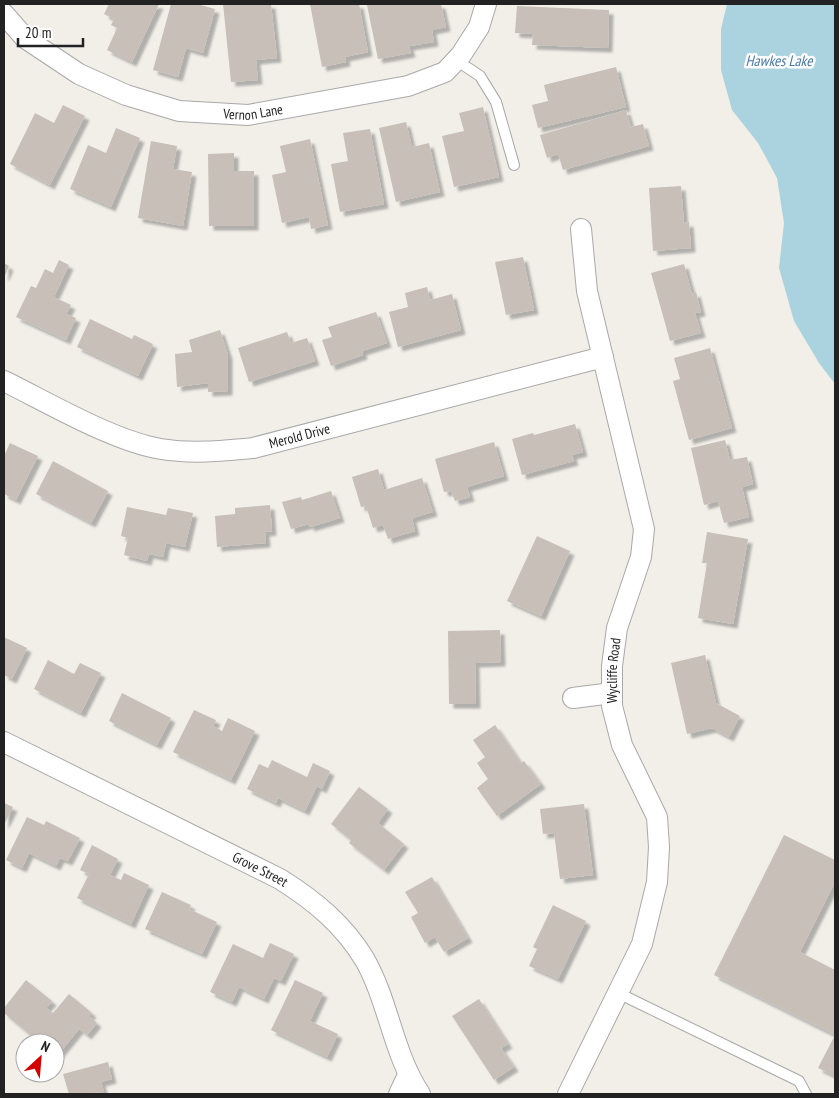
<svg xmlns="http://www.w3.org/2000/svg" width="839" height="1098" font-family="'PT Sans Narrow',sans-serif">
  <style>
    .water { fill: #aad3df }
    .building { fill: #c7bfb8; filter: url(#shadow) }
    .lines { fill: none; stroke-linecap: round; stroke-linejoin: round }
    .service-casing { stroke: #a9a9a9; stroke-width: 12 }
    .minor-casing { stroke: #a9a9a9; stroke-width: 22 }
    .service { stroke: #fff; stroke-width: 10 }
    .minor { stroke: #fff; stroke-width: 20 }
    .labels { text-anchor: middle; stroke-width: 5; stroke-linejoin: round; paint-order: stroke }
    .street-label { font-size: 14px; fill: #222; stroke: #fff }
    .water-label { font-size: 15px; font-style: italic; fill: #4a7aab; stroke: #fff }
  </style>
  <defs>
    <filter id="shadow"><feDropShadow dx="4.5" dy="4.5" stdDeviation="1" flood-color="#0004"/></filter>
  </defs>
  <rect width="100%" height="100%" fill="#f2efe9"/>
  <polygon class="water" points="727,4 835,4 835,384 819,363 794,321 779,268 784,223 777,178 758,143 732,110 721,70 721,29"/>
  <g class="building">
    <polygon points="109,4 159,4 132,62 107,50 117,28 111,25 114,19 104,14"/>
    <polygon points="171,4 197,4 215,9 203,53 186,48 178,77 153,70"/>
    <polygon points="223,4 271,4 277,58 256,60 258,80 231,82"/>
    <polygon points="310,4 359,4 368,52 345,57 346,62 322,67"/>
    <polygon points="441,4 446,27 432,30 434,42 409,46 411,53 378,59 367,5"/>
    <polygon points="517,6 609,10 608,48 532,45 533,34 515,33"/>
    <polygon points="616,67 626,107 538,128 532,105 548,101 544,85"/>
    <polygon points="63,105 85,116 50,185 10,164 35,113 54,123"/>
    <polygon points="483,107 499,177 454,187 442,136 464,131 459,113"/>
    <polygon points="626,110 631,127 643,124 649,146 563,170 558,154 547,158 540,135"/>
    <polygon points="406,122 412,147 429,143 440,192 396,202 379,128"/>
    <polygon points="116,128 140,138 111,207 70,189 88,145 106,153"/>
    <polygon points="370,129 384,204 340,212 331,164 348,161 343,133"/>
    <polygon points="310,139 328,225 311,229 309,217 282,223 272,175 286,172 280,146"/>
    <polygon points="151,141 177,146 173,169 192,172 183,226 138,218"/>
    <polygon points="234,153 234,171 254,171 254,226 209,226 208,154"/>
    <polygon points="681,186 684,223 689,222 691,248 653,251 649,188"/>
    <polygon points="523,257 534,310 506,315 495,262"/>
    <polygon points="59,260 69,265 54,297 71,305 66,314 76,318 66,340 16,317 31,286 36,288 45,269 53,273"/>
    <polygon points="4,263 9,266 4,278"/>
    <polygon points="684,264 692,294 696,292 701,312 695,313 701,333 670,341 651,273"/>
    <polygon points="427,287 430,300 452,294 461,330 398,347 389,312 408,307 405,293"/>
    <polygon points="376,312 387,343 362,351 363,355 331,366 322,340 332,337 328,327"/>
    <polygon points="90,319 132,339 134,335 153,344 138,376 77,347"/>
    <polygon points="220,330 228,355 228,391 208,392 208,383 177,387 175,354 192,352 189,340"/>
    <polygon points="287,332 291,343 307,338 315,361 249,382 238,348"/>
    <polygon points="710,348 732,428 689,440 673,381 680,379 674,358"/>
    <polygon points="575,424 583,452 572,455 574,461 522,475 512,439 533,433 534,435"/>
    <polygon points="725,440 730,460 747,457 753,484 742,487 749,517 724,523 718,501 704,505 691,448"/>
    <polygon points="494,442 504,476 467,487 470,497 455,501 451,491 444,492 435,459"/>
    <polygon points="10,443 38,456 16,500 4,494 4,456"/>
    <polygon points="53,461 108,491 91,523 36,494"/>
    <polygon points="378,469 384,490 422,478 433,512 412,518 415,531 388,539 383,525 373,528 366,506 361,507 352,477"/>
    <polygon points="331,491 340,518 310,527 309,524 291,529 282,502 301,497 302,500"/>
    <polygon points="270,505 272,531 265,532 266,543 217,547 215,516 235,514 235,508"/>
    <polygon points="127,507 166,515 168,508 193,513 185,547 166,543 163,557 149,554 147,561 124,555 128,538 121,536"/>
    <polygon points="707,532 748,539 733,624 698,618 707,563 702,563"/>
    <polygon points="537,536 570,551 541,616 507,601"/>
    <polygon points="500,630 501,662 475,663 476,704 449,704 448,631"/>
    <polygon points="4,637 27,648 12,679 4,675"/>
    <polygon points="705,655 716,703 740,716 729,737 712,728 687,734 671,663"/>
    <polygon points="48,660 74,674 80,663 101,673 81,713 34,689"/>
    <polygon points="122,693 171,718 157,745 109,721"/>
    <polygon points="194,710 216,720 213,726 222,731 228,718 255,731 231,780 173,752"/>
    <polygon points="495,725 521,763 524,761 541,784 497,816 477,788 488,779 477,763 485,757 473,740"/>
    <polygon points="272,760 307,777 313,763 330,771 322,789 317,786 305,811 278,798 276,803 247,789 259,764 268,768"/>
    <polygon points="359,787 388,809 378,823 404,844 384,870 349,843 351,840 331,824"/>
    <polygon points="4,803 13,807 4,825"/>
    <polygon points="584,804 593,875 560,879 554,833 543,834 540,809"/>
    <polygon points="27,817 44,825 46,821 80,838 68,861 60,858 56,866 29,853 22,868 6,860"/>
    <polygon points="784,835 835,860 835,882 800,952 835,970 835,1076 818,1068 835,1035 714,975"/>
    <polygon points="92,845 118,859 110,875 121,880 124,873 149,885 131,924 77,898 89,874 80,870"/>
    <polygon points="432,877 468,938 444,952 435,937 425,943 411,917 418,913 405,892"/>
    <polygon points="162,892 191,905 189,909 217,922 202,954 145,929"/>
    <polygon points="553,905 586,921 558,979 529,966 537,949 533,947"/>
    <polygon points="270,943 294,954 281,981 274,978 264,999 239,987 232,1002 210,992 233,944 263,958"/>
    <polygon points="26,980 52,1001 46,1008 53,1013 69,994 92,1013 89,1016 97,1023 87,1035 79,1029 57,1056 55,1043 40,1043 4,1013 4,1008"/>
    <polygon points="295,980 323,993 310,1021 338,1034 327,1057 271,1030"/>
    <polygon points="479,999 508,1044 501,1048 514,1067 494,1080 452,1016"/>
    <polygon points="108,1062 112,1079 101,1082 104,1092 69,1094 63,1074"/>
  </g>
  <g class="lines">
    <defs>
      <g id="service">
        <polyline points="456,60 480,76 496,102 514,165"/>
        <polyline points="618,993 799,1081 806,1094"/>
      </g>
      <g id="minor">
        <path id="s1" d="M4,14L25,38L79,74L126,95L179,111L248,115L408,86L445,72L461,55L479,27L486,4"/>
        <path id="s2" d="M4,381C49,403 113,441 161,449C192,454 222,451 253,448L603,357"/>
        <polyline points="573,698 612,693"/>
        <path id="s3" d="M4,742L280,879C315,901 344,925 365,960C389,1003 393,1053 420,1094"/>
        <polyline points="399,1094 408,1075"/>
        <path id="s4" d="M568,1094L642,944L657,882L659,847L657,817L622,745L612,706V666L617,628L641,557L644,529L587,291L581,229"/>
      </g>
    </defs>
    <use href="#service" class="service-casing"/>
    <use href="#minor" class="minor-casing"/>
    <use href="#service" class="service"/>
    <use href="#minor" class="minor"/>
  </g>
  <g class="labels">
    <g class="street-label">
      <text dy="5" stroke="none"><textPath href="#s1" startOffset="278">Vernon Lane</textPath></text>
      <text dy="5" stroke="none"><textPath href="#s2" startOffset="312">Merold Drive</textPath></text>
      <text dy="5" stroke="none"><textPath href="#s4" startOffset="452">Wycliffe Road</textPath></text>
      <text dy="5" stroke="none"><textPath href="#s3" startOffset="286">Grove Street</textPath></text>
    </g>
    <g class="water-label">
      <text x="779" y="66">Hawkes Lake</text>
    </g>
  </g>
  <rect width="839" height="1098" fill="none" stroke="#222222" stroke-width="10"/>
  <g transform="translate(40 1058) rotate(26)"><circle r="24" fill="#ffffff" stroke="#a7a7a7"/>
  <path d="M0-4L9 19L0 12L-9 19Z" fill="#d40000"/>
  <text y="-8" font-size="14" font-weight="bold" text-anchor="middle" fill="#222222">N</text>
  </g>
  <path d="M18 38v8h65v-8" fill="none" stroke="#222222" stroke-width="2.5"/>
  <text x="25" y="38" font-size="15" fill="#222222" stroke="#ffffff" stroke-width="4" paint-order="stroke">20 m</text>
</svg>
